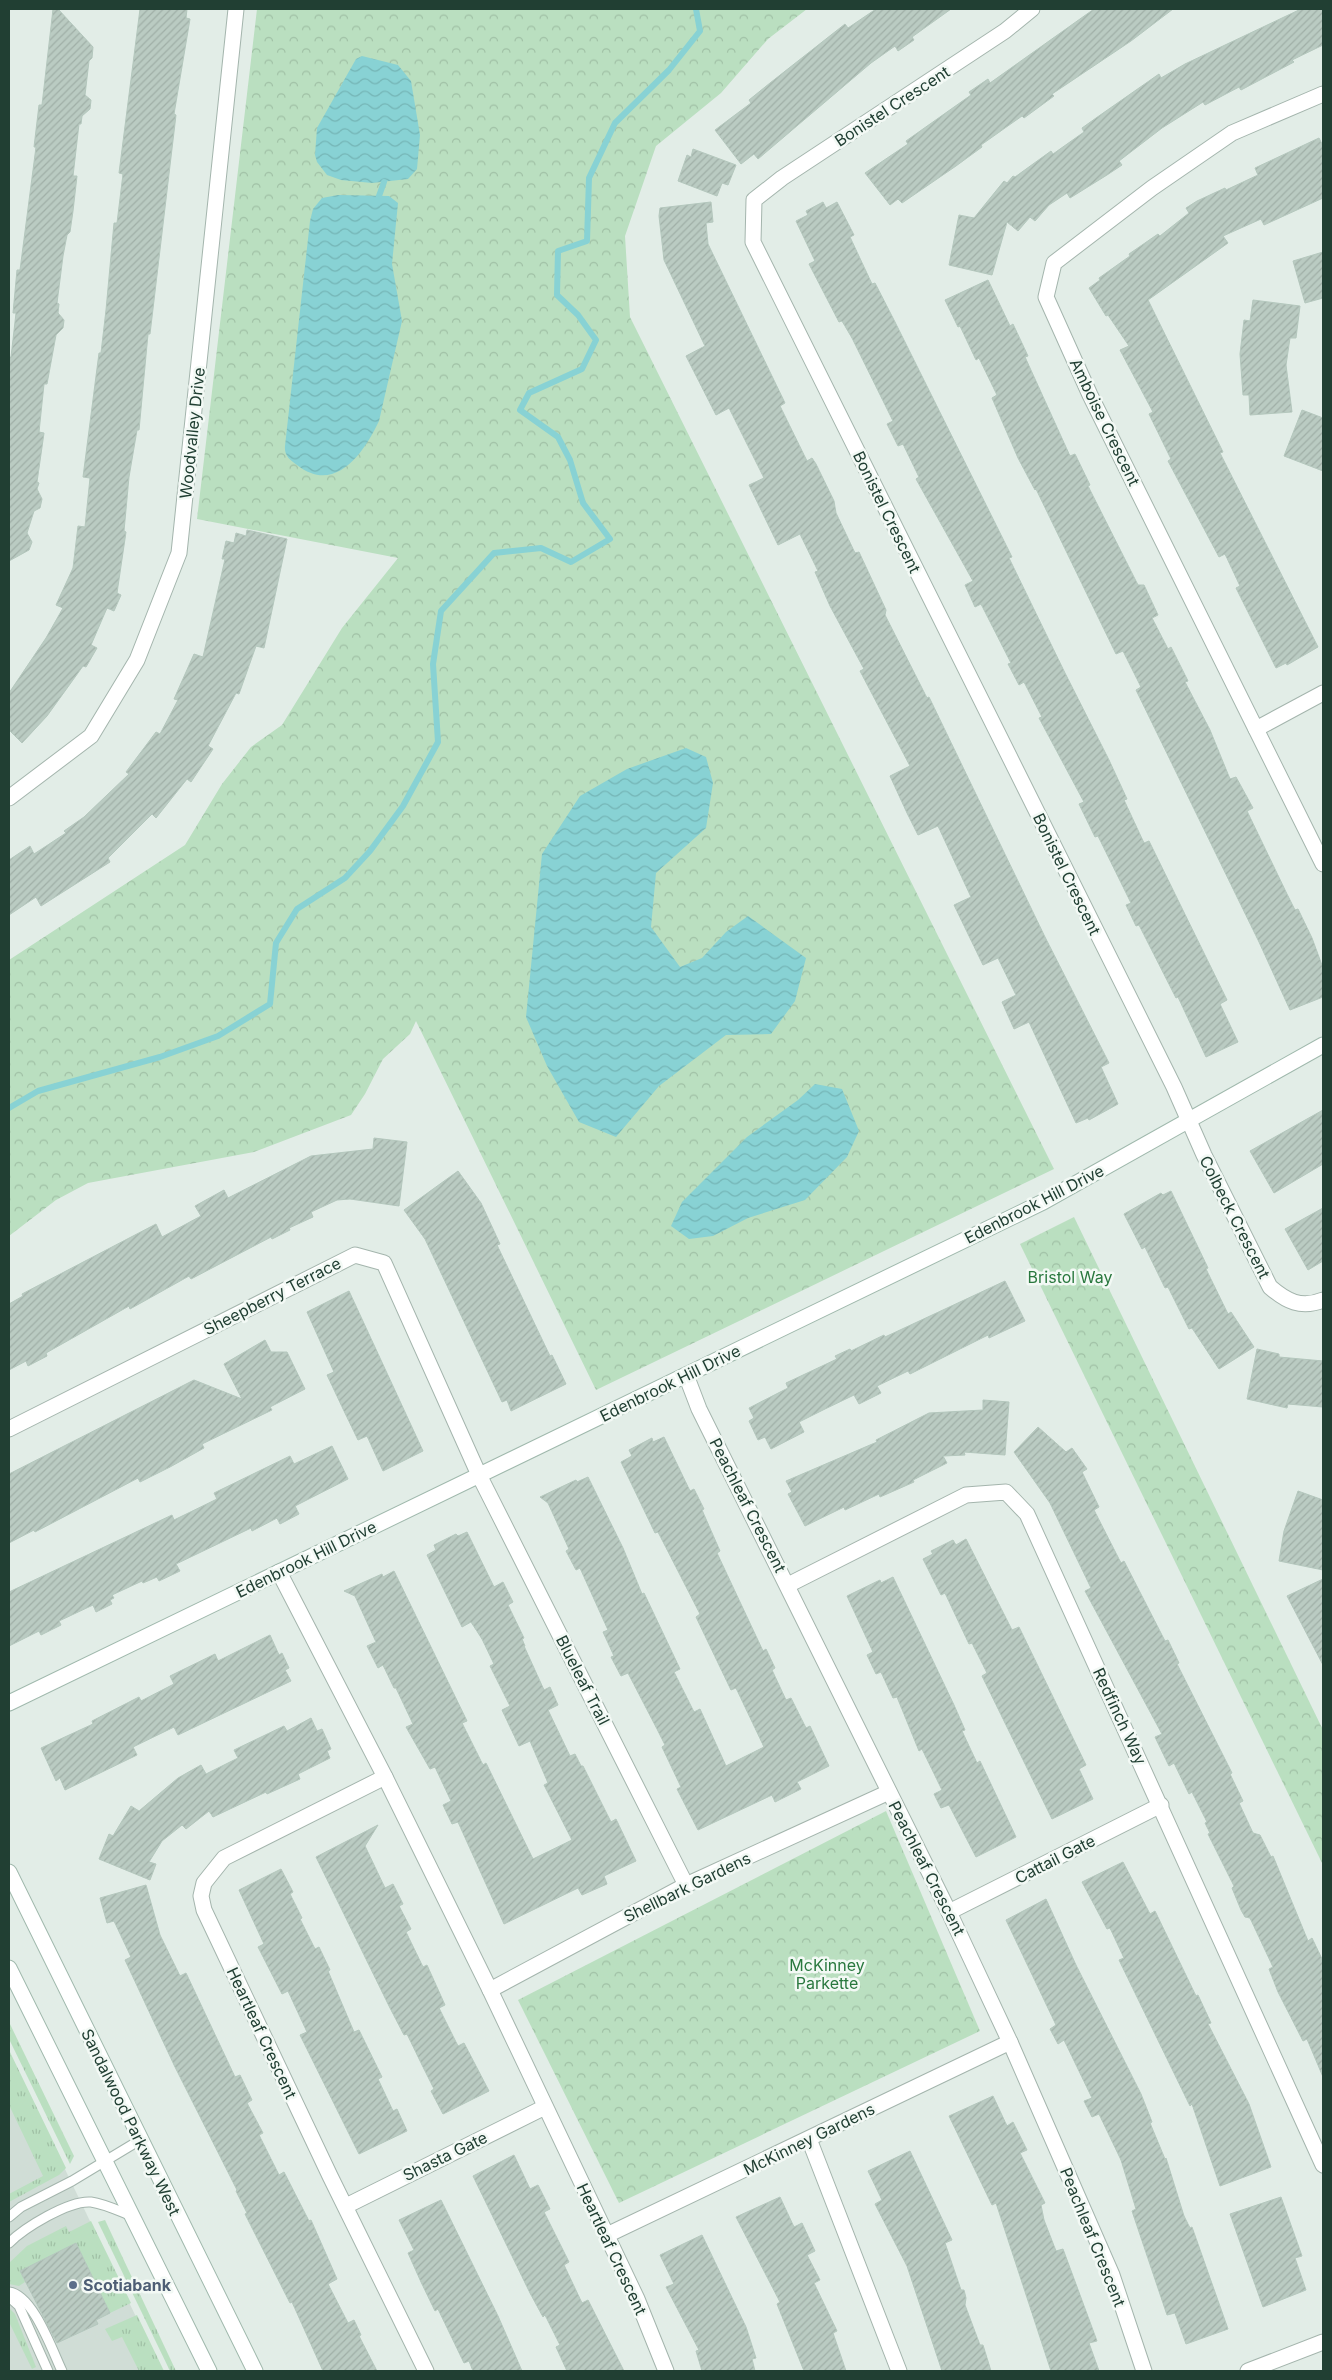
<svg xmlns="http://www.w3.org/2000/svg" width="1332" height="2380" font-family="Inter,sans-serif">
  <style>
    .built { fill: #d0ddd6 }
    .grass { fill: url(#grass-tufts) }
    .park { fill: url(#park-crowns) }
    .water { fill: url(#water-waves) }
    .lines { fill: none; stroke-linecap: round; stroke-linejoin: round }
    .stream { stroke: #88d2d4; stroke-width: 6 }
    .building { fill: url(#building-hatch); stroke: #b4c7bd }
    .lane-casing { stroke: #a4b5ad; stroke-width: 11 }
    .street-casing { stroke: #a4b5ad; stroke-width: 17 }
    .secondary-casing { stroke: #a0b9ad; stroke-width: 17 }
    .lane { stroke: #fff; stroke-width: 9 }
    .street { stroke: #fff; stroke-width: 15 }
    .secondary { stroke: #fff; stroke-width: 15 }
    .service-dot { fill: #5c6f8a; stroke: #f3f9f5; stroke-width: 2 }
    .labels { text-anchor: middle; stroke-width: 5; stroke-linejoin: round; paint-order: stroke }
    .street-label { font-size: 16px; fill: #213f33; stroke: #f3f9f5 }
    .park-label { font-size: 16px; fill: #29783e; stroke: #f3f9f5 }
    .service-label { font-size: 16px; font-weight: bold; fill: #4e5e75; stroke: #f3f9f5; text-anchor: start }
  </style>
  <defs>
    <pattern id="grass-tufts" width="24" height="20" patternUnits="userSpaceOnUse" patternTransform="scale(1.25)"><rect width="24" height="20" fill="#badfc0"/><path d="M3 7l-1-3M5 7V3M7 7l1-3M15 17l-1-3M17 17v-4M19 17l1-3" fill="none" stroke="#a0c0a5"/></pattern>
    <pattern id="park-crowns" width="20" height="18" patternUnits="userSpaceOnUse" patternTransform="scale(1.25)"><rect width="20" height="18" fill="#badfc0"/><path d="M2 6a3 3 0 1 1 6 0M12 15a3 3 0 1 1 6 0" fill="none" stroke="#a0c0a5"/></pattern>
    <pattern id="water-waves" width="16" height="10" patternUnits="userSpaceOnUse" patternTransform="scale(1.25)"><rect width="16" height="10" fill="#88d2d4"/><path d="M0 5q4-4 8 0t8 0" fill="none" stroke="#75b5b6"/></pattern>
    <pattern id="building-hatch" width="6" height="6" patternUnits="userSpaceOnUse" patternTransform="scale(1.25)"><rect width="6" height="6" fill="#bacbc2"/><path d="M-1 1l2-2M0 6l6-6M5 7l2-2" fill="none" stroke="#a0afa7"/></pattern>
  </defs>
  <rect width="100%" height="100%" fill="#e2ede7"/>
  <polygon class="built" points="9,2053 75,2190 162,2371 9,2371"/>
  <g class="grass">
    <polygon points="9,2022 74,2156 70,2164 9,2039"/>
    <polygon points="9,2050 66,2168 59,2175 9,2202 9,2194 43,2176 9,2105"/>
    <polygon points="105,2220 176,2371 170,2371 98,2222"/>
    <polygon points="91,2221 131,2303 110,2313 76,2243 20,2271 25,2282 19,2286 9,2284 9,2263 27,2246 66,2226 69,2232"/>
    <polygon points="9,2308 15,2314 36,2367 32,2369 9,2322"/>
    <polygon points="137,2315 164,2371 139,2371 122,2337 112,2341 105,2329"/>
  </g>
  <g class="park">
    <polygon points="257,9 807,9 768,39 721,93 656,146 625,236 630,317 1054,1169 596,1390 416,1021 410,1034 383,1059 365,1094 351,1115 254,1152 88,1183 56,1200 9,1236 9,960 185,845 222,784 251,747 282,725 342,628 398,558 197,519"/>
    <polygon points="1074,1217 1323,1730 1323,1865 1020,1244"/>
    <polygon points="886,1811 980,2031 619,2203 518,2000"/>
  </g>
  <g class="water">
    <polygon points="362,56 398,65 411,81 420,135 417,169 408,179 372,183 341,180 327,175 317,162 315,155 317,128 356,59"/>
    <path d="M338,195L389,196L398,203L392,264L402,321L379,421C364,453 335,495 297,465C290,460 284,456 285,446L310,221L313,209L322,198Z"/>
    <polygon points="686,748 706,757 713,783 706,828 656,873 651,927 680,967 702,958 726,932 748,916 806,958 795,1001 771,1034 726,1035 659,1086 616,1137 579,1122 547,1066 526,1017 542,854 580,796 627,769"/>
    <polygon points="815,1084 842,1089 859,1131 847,1157 805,1200 748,1218 713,1236 689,1239 671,1226 682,1202 747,1137 798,1100"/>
  </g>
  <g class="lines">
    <g class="stream">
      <polyline points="379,196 384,182"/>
      <polyline points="9,1108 38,1091 160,1057 218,1036 270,1004 276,943 297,909 345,878 370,851 403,806 438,742 433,664 441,611 494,553 541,548 571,562 610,539 583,503 570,460 558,437 520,410 529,393 582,369 596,340 578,315 557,295 558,251 587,241 589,178 615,123 669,70 700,31 696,9"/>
    </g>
  </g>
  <g class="building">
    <polygon points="53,9 58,9 93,47 92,58 89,61 85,95 91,100 90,109 82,116 81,124 79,124 73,176 77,176 73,211 70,232 67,235 63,256 57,303 59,304 58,313 64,320 63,328 56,335 47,384 44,384 39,432 44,433 37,482 39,483 37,489 42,499 40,508 34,511 27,533 32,542 29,550 9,561 9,357 11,357 16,313 13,313 17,270 20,270 36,147 34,147 39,105 42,105"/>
    <polygon points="140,9 187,9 186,18 190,19 174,114 176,115 150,334 148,334 139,430 137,430 129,477 124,531 126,532 117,593 121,595 114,611 107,608 91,645 97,648 86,667 83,666 47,716 22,743 9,730 9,693 46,638 63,608 56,605 73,568 78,526 85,527 90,478 83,477 99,353 101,353 106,310 114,223 117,223 123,174 119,173"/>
    <polygon points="876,9 951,9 912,37 914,40 898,51 895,46 871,63 758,159 754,154 741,164 715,130 751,103 749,100 770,83 845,24 848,28"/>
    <polygon points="1094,9 1173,9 1131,41 1052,94 1054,96 1024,118 1022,116 981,145 982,147 956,166 902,203 898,199 890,205 865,173 908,144 906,141 971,95 969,92 988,79 990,83"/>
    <polygon points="1301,9 1323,9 1323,45 1292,60 1294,62 1241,90 1239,87 1205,105 1203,102 1162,128 1119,161 1122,165 1107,175 1070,198 1067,193 1049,205 1035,221 1030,217 1018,231 1007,222 992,275 949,265 959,215 974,218 1004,181 1007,183 1013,176 1015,177 1051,151 1053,154 1084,132 1082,128 1096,118 1159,74 1161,78 1185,64"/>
    <polygon points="1319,138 1323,146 1323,198 1264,225 1261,219 1223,236 1228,243 1148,300 1223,452 1220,453 1318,647 1287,665 1286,663 1276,668 1236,588 1240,586 1225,554 1219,557 1168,461 1171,459 1149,414 1153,412 1120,350 1129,346 1108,315 1106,316 1089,288 1100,280 1099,278 1130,256 1129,254 1158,234 1160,236 1189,213 1186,208 1197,201 1225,188 1226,190 1258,175 1255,168"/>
    <polygon points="693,149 736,165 728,185 722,183 717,196 678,181 687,155 691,157"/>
    <polygon points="711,202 713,222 706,223 708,244 785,403 780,406 807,461 812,458 816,464 834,501 836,513 855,553 859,552 886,610 885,615 927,698 929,697 1045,937 1109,1063 1101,1067 1118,1104 1089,1120 1088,1118 1076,1123 1029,1022 1014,1029 1002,1002 1016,995 998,958 983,965 954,905 971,897 938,826 918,835 907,813 890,776 910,766 860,671 864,669 830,606 815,572 818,571 800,534 778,545 749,485 764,478 729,408 716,415 686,356 705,346 664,260 659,216 660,208"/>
    <polygon points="823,202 826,208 837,202 854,235 850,237 872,284 875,283 895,322 1012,557 1009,558 1065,673 1109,760 1127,799 1124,800 1144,843 1149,841 1227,1000 1220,1004 1238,1042 1206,1057 1178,997 1176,998 1139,925 1136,926 1126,905 1131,903 1098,836 1095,837 1079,804 1084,802 1039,718 1042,717 1024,682 1019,685 1008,664 1011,663 981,604 975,607 965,585 973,581 916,479 919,477 903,444 898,446 887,424 893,421 852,338 842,321 839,322 809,264 815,261 796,221 808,215 806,211"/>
    <polygon points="1323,252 1323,298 1305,303 1293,261"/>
    <polygon points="988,280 1010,326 1013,324 1028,356 1025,357 1070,456 1075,454 1090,485 1088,486 1138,585 1144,585 1158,615 1152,618 1168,649 1171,647 1188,681 1185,682 1210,730 1230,779 1236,777 1253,808 1247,811 1287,894 1295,910 1298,909 1312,938 1323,968 1323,997 1290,1010 1259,942 1136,690 1141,687 1123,651 1116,654 1036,489 1035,490 1018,458 992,398 997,395 979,358 976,360 960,326 958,327 945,300"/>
    <polygon points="1253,300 1300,306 1296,338 1290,338 1286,365 1292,412 1250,415 1249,395 1243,395 1240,354 1244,320 1250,321"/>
    <polygon points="1302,410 1323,418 1323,471 1284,456"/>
    <polygon points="247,530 287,539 264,648 256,646 239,694 236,693 208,746 213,749 191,782 187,779 156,818 152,814 108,858 110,862 41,906 36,897 9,915 9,860 30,846 34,854 66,833 64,831 84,817 129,774 126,772 156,732 160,734 178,700 174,699 194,654 203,657 225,559 222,559 226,541 234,543 236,533 246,536"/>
    <polygon points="1323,1110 1323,1164 1274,1193 1250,1151"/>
    <polygon points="374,1138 407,1142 399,1206 350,1199 337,1200 311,1212 313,1217 289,1228 290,1230 272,1239 271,1237 191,1279 189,1276 130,1309 129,1306 46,1353 47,1356 28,1366 26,1361 9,1370 9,1304 23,1296 22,1294 156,1224 162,1237 201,1216 195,1206 224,1190 228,1198 311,1156 373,1149"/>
    <polygon points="458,1171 481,1203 500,1244 497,1245 550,1356 552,1355 566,1384 511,1411 507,1400 502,1402 425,1239 404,1210"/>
    <polygon points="1171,1191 1208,1268 1206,1269 1228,1314 1231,1312 1254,1347 1219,1369 1192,1328 1189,1329 1168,1287 1165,1288 1145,1247 1142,1249 1124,1214 1161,1193 1163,1195"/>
    <polygon points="1323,1208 1323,1261 1308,1270 1285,1229"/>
    <polygon points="1005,1281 1025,1321 989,1338 988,1335 910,1374 908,1371 877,1386 881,1393 859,1404 854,1395 825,1409 799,1422 804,1432 771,1449 765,1437 758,1440 749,1421 754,1418 749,1408 788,1388 786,1383 837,1359 835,1356 850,1349 851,1351 884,1335 885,1337"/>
    <polygon points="349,1291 423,1451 383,1471 367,1436 358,1440 344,1411 327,1375 334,1372 307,1312"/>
    <polygon points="265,1340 271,1352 287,1352 305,1389 270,1407 272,1410 202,1444 204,1448 170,1467 140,1482 138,1478 35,1532 34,1530 9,1543 9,1474 194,1380 242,1399 224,1364"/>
    <polygon points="1257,1349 1279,1354 1279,1357 1323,1361 1323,1407 1288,1404 1287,1408 1247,1399"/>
    <polygon points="983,1400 1009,1402 1005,1455 964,1452 965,1455 943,1456 947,1463 913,1480 914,1482 880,1497 879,1494 845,1510 844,1507 805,1526 788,1494 792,1492 786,1481 877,1442 876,1440 929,1413 983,1410"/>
    <polygon points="1038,1427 1066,1452 1072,1448 1087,1469 1082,1472 1099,1507 1094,1510 1121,1563 1124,1561 1165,1641 1168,1640 1179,1663 1177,1664 1232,1773 1230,1774 1243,1801 1239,1803 1253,1833 1260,1835 1271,1857 1273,1856 1308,1941 1312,1938 1323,1961 1323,2077 1307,2039 1303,2041 1278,1992 1269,1969 1273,1967 1250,1918 1245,1917 1241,1910 1232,1888 1234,1886 1208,1834 1210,1833 1205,1823 1207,1822 1192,1792 1189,1794 1174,1763 1169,1766 1155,1737 1162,1734 1085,1591 1091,1588 1050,1503 1014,1452"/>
    <polygon points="664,1437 690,1491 694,1489 704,1509 702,1510 720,1551 717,1553 763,1651 766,1649 775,1668 772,1670 786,1700 791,1698 806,1728 810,1726 829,1766 797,1782 801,1789 775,1802 772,1795 698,1830 677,1789 681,1787 662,1747 665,1745 657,1729 628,1673 621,1676 611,1657 614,1656 603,1632 608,1630 580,1568 576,1570 566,1551 569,1549 548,1503 540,1497 576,1480 577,1482 588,1477 623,1548 642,1594 644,1593 680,1669 674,1672 694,1712 700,1709 726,1766 764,1747 736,1688 731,1690 696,1617 700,1614 658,1532 655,1533 621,1462 632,1456 629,1450 652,1438 653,1442"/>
    <polygon points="332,1446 348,1479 295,1506 299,1514 280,1524 277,1518 252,1531 251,1528 176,1564 180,1571 159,1581 157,1577 143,1583 142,1581 112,1595 114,1598 110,1600 112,1604 96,1612 93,1605 59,1621 61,1625 41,1635 39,1631 9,1646 9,1592 172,1515 174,1520 217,1499 214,1493 290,1456 294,1464"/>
    <polygon points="1298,1491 1323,1500 1323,1570 1279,1561 1284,1531"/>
    <polygon points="467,1532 494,1587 503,1582 513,1602 508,1605 524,1638 522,1639 525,1646 524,1646 544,1690 550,1687 558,1705 548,1710 570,1756 575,1754 581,1766 583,1766 611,1822 616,1819 636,1861 604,1876 607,1884 582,1895 578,1888 504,1924 458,1822 452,1824 443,1805 451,1801 435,1767 430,1769 406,1727 413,1724 396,1688 394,1688 383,1665 378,1668 367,1646 376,1642 355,1596 344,1591 382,1574 383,1577 394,1571 467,1721 462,1723 483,1765 486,1763 533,1859 572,1840 544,1785 548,1783 530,1741 519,1746 502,1710 510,1706 490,1666 494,1664 482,1639 471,1622 462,1627 427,1555 436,1550 434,1545 456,1534 458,1536"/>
    <polygon points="966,1539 1012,1630 1019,1627 1086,1765 1079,1769 1093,1799 1052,1819 982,1676 987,1673 972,1643 969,1644 945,1593 941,1595 923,1559 933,1554 931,1551 953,1540 956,1545"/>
    <polygon points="893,1577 954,1705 965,1730 962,1731 977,1763 980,1761 1016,1837 976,1857 949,1805 941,1808 934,1794 942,1790 922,1749 919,1751 897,1697 893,1698 881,1672 876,1674 867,1655 873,1652 847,1596 880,1580 881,1583"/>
    <polygon points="1323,1579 1323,1665 1287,1596"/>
    <polygon points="270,1635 279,1655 282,1653 289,1668 285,1670 291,1681 178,1735 174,1727 133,1747 137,1755 65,1790 60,1778 56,1781 41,1748 93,1724 92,1721 139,1697 141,1701 174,1684 170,1676 215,1654 218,1661"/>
    <polygon points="311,1718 317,1731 322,1729 331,1749 327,1751 330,1758 298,1774 300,1779 267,1794 266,1792 213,1817 209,1811 186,1829 182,1825 162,1841 149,1862 156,1864 150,1880 99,1859 109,1834 113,1836 131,1806 139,1811 178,1778 201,1765 206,1774 238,1758 234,1750 284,1726 287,1731"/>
    <polygon points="378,1825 365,1846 385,1888 393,1884 403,1904 399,1906 411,1929 406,1932 423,1967 427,1965 445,2005 439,2008 458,2046 464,2043 489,2091 443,2114 431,2091 434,2089 423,2067 407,2034 404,2035 390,2008 316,1857"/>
    <polygon points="1123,1862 1150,1914 1155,1911 1196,1996 1198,1995 1211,2023 1208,2024 1249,2104 1271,2167 1220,2186 1192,2104 1190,2106 1119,1960 1124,1958 1110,1928 1107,1929 1082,1882"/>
    <polygon points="281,1869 293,1892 290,1894 302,1918 300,1919 315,1949 319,1947 330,1970 328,1971 354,2032 359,2030 382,2077 378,2079 393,2111 397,2109 407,2131 359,2154 300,2035 307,2032 288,1991 282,1994 258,1947 264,1944 239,1890"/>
    <polygon points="146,1885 160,1935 180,1976 186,1973 235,2077 240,2075 252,2100 247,2103 263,2133 259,2135 279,2175 284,2172 309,2221 311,2220 337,2279 328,2284 348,2323 354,2320 361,2335 359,2336 377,2371 323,2371 292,2302 290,2303 245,2214 247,2213 236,2191 237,2190 175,2067 125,1960 131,1957 114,1921 107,1923 100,1898"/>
    <polygon points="1046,1899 1076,1965 1141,2094 1152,2122 1150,2123 1165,2159 1166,2158 1184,2216 1190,2228 1192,2227 1228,2329 1186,2344 1175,2313 1167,2315 1132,2211 1136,2209 1121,2160 1099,2114 1092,2117 1084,2101 1092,2098 1064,2040 1058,2044 1050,2029 1056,2025 1006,1920"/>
    <polygon points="993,2096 1007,2126 1013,2122 1027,2150 1020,2153 1045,2203 1041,2205 1044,2220 1056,2251 1063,2249 1097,2341 1089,2343 1099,2371 1051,2371 996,2203 992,2205 949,2116"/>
    <polygon points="910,2151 952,2240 945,2243 961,2290 964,2290 966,2298 965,2305 980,2345 983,2345 991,2371 942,2371 907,2266 875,2204 882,2200 868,2171"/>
    <polygon points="514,2155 530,2189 538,2185 550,2209 544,2212 569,2262 564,2265 582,2303 588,2300 624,2371 567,2371 556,2347 560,2345 545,2315 543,2317 530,2293 473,2176"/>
    <polygon points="780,2197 794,2227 802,2223 815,2251 807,2255 820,2280 814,2283 837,2331 833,2333 846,2371 804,2371 777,2304 780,2302 736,2217"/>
    <polygon points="1281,2197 1302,2256 1295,2258 1306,2290 1263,2307 1230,2214"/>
    <polygon points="441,2200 498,2316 522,2371 473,2371 469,2361 464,2363 438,2309 435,2311 421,2282 408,2253 414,2250 399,2220"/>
    <polygon points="702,2235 746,2327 756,2358 752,2359 755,2371 702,2371 696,2351 699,2350 666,2287 674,2284 660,2255"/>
    <polygon points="76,2243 110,2313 96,2320 98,2324 57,2343 20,2271"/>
  </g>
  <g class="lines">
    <defs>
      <g id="lane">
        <polyline points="9,2217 21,2207 72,2181 140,2140"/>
        <path d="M9,2243C24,2228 69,2200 91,2202C105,2204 119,2211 132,2216"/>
        <path d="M9,2292C33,2295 52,2350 62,2371"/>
        <polyline points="9,2297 19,2306 48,2371"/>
      </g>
      <g id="street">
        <path d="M1032,9L1005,31L782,178L754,200L753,242L1174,1087L1204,1155L1270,1287C1286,1301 1301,1309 1323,1300"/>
        <polyline points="1323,94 1232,133 1152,188 1054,263 1046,297 1090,395 1323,864"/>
        <polyline points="1256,729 1323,693"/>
        <polyline points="9,798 91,736 137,660 179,553 236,9"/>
        <polyline points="686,1375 699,1409 949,1912 1010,2042 1112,2275 1144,2371"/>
        <polyline points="9,1429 355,1255 384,1263 479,1475 686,1885"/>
        <polyline points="279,1572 385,1777 490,1990 637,2299 666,2371"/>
        <polyline points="788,1585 966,1495 1006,1492 1027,1514 1323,2165"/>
        <polyline points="385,1777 224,1858 204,1883 201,1896 204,1910 330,2176 426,2371"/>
        <polyline points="949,1912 1161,1805"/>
        <polyline points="490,1990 686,1885 889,1792"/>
        <polyline points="809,2139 899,2371"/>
        <polyline points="346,2206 545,2107"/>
        <polyline points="607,2235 1010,2042"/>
        <polyline points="1248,2371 1323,2342"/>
      </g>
      <g id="secondary">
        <polyline points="9,1703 1043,1202 1323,1045"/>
        <polyline points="9,1872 255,2371"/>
        <polyline points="9,1968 209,2371"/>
      </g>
    </defs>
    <use href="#lane" class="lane-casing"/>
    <use href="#street" class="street-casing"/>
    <use href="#secondary" class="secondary-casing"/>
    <use href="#lane" class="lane"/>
    <use href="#street" class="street"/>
    <use href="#secondary" class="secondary"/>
  </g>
  <circle class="service-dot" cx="73" cy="2285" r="5"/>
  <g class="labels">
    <g class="street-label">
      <text transform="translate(892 106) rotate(-33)" y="6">Bonistel Crescent</text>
      <text transform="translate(1105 422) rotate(64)" y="6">Amboise Crescent</text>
      <text transform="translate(192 433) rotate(-84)" y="6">Woodvalley Drive</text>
      <text transform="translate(887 512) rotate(64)" y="6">Bonistel Crescent</text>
      <text transform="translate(1067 874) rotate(64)" y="6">Bonistel Crescent</text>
      <text transform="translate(1034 1204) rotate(-27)" y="6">Edenbrook Hill Drive</text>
      <text transform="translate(1235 1217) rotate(63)" y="6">Colbeck Crescent</text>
      <text transform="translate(272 1296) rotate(-27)" y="6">Sheepberry Terrace</text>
      <text transform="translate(670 1383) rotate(-26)" y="6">Edenbrook Hill Drive</text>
      <text transform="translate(748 1505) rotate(63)" y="6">Peachleaf Crescent</text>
      <text transform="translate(306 1559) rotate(-26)" y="6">Edenbrook Hill Drive</text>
      <text transform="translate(583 1680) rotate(63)" y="6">Blueleaf Trail</text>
      <text transform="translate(1120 1716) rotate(65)" y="6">Redfinch Way</text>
      <text transform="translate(1055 1859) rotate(-27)" y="6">Cattail Gate</text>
      <text transform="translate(927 1868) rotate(63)" y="6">Peachleaf Crescent</text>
      <text transform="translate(687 1887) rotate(-26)" y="6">Shellbark Gardens</text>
      <text transform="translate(262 2033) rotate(65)" y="6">Heartleaf Crescent</text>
      <text transform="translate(131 2122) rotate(64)" y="6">Sandalwood Parkway West</text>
      <text transform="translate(809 2139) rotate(-26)" y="6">McKinney Gardens</text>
      <text transform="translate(445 2156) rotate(-26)" y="6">Shasta Gate</text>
      <text transform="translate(1093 2237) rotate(68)" y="6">Peachleaf Crescent</text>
      <text transform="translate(612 2249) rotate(65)" y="6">Heartleaf Crescent</text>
    </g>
    <g class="park-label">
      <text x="1070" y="1283">Bristol Way</text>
      <text x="827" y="1971">McKinney<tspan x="827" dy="18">Parkette</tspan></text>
    </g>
    <g class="service-label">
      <text x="83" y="2291">Scotiabank</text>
    </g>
  </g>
  <rect width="1332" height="2380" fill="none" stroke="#213f33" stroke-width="20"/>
</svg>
